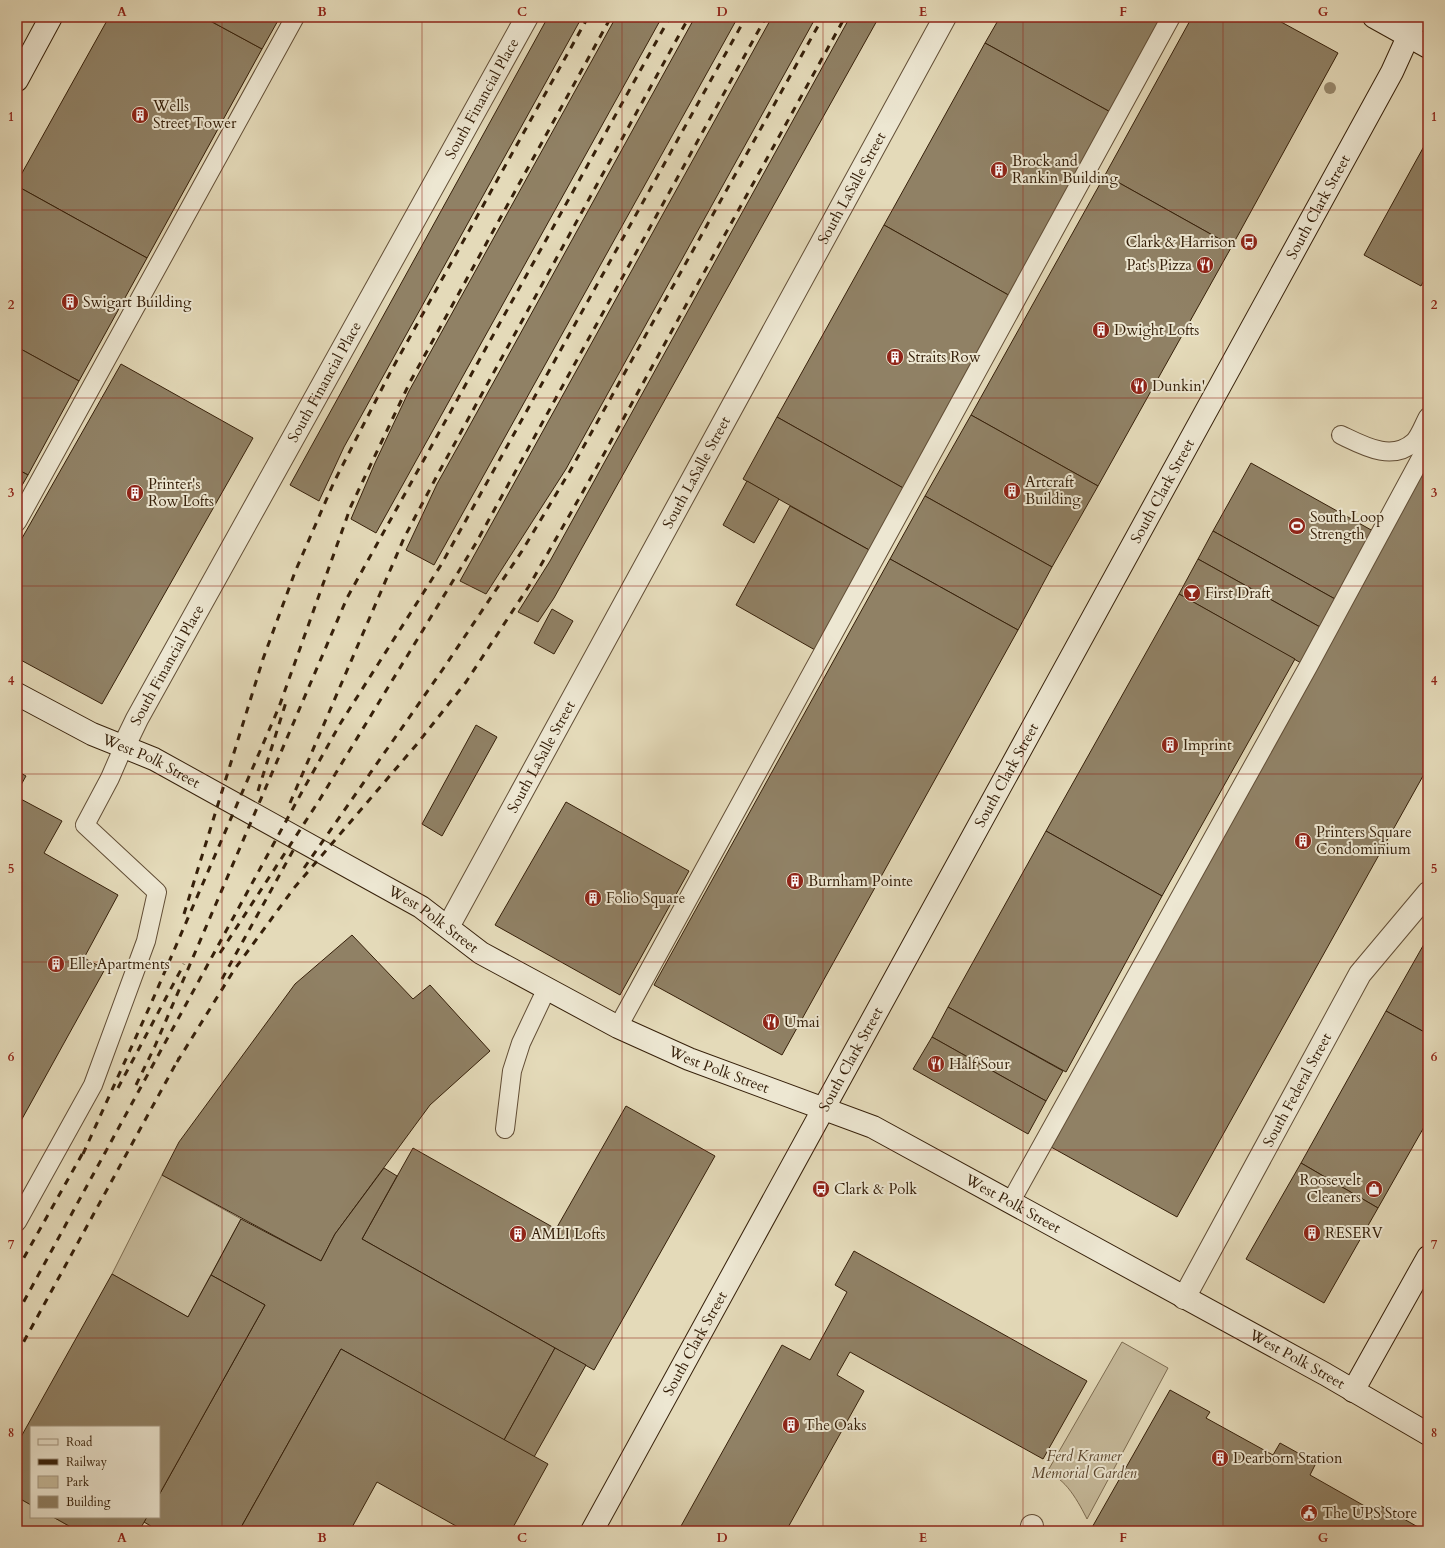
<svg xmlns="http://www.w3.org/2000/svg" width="1445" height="1548" font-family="Cardo,serif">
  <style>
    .green { fill: #c6ba9b; stroke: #7e6d52 }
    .building { fill: #908165; stroke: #36200a }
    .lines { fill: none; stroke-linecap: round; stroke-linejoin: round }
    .lane-casing { stroke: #624e36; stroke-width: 20 }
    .street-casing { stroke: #624e36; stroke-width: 24 }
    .secondary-casing { stroke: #36200a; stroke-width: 24 }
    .lane { stroke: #ede7d2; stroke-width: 18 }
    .street { stroke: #ede7d2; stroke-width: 22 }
    .secondary { stroke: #ede7d2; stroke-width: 22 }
    .rail { stroke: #36200a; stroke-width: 3; stroke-dasharray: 7 7; stroke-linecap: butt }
    .tree { fill: #98896d }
    .grid { fill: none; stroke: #8f2418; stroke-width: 1; stroke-opacity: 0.55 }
    .labels { text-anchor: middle; stroke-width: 4; stroke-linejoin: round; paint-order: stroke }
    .street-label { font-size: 15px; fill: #36200a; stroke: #ede7d2 }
    .poi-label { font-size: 15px; fill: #36200a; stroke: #ede7d2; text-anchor: start }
    .park-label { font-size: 15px; font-style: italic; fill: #5a462e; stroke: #ede7d2 }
    .neatline { fill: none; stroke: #8f2418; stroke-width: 1.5 }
    .grid-label { font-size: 13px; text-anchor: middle; font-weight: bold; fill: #8f2418 }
  </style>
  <rect width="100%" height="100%" fill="#e4dab9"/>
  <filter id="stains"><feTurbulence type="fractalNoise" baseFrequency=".005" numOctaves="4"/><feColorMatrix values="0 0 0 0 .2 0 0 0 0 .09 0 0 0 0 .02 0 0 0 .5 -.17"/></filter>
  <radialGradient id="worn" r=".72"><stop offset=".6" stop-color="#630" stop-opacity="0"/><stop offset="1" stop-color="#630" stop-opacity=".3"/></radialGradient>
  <g class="green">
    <polygon points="162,1175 241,1219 188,1317 112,1274"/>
    <path d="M1122,1342L1168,1368L1087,1519C1080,1505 1064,1474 1046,1474Z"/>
    <polygon points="17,1497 31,1505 31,1517 53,1517 78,1531 17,1531"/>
  </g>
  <g class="building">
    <polygon points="109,17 203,17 262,49 147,258 17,186 17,182"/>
    <polygon points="203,17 280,17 262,49"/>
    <polygon points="548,17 582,17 344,447 319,501 290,485"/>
    <polygon points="616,17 662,17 376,533 351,519 375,463 409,391"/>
    <polygon points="695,17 738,17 434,565 406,550 437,484 465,434"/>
    <polygon points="772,17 816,17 566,469 486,594 460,581"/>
    <polygon points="850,17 879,17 554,598 538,622 518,612 550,561"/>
    <polygon points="1000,17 1168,17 1114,114 985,43"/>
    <polygon points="1192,17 1272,17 1338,53 1232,246 1105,175"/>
    <polygon points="985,43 1114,114 1012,297 884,225"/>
    <polygon points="1428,139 1428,273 1421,286 1364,255"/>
    <polygon points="1105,175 1232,246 1098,486 971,415"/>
    <polygon points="17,186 147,258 79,381 17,347"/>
    <polygon points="884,225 1012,297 905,489 777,417"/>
    <polygon points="17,347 79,381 28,475 17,469"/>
    <polygon points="121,364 253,438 102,704 17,658 17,547"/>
    <polygon points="971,415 1098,486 1052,567 925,496"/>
    <polygon points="777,417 905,489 871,551 743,479"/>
    <polygon points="1428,461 1428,767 1177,1217 1051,1147"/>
    <polygon points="1251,463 1373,531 1335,599 1213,531"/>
    <polygon points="17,469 28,475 17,494"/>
    <polygon points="747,481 779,499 754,543 723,525"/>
    <polygon points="925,496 1052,567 1018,630 890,559"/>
    <polygon points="790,506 871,551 815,650 736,605"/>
    <polygon points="1213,531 1335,599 1320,627 1198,559"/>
    <polygon points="890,559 1018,630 782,1055 654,985"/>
    <polygon points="1198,559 1320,627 1301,663 1179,594"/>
    <polygon points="1179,594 1295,659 1162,896 1046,831"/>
    <polygon points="552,609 573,621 554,654 534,643"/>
    <polygon points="476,725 497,737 442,836 422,824"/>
    <polygon points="17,771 26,776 17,792"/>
    <polygon points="17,797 62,821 44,853 118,895 84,958 105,969 17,1128"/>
    <polygon points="566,802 689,871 620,995 495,925"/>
    <polygon points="1046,831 1162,896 1066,1072 948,1007"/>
    <polygon points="352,935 413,999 430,985 490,1051 430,1105 335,1234 321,1261 162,1175 179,1142 295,984"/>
    <polygon points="1428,937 1428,1034 1386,1011"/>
    <polygon points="948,1007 1063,1071 1046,1101 932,1037"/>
    <polygon points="1386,1011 1428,1034 1428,1120 1378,1208 1301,1163"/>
    <polygon points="932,1037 1046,1101 1028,1134 913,1069"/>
    <polygon points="626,1106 715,1156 594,1370 362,1239 413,1148 556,1229"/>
    <polygon points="1301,1163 1378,1208 1324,1303 1246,1259"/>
    <polygon points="384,1168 397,1176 362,1239 555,1348 504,1440 341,1349 239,1531 159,1531 144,1522 147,1517 159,1517 159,1495 265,1305 211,1275 241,1219 321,1261 335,1234"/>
    <polygon points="854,1251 1087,1381 1043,1459 850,1352 837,1375 864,1391 786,1531 689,1531 681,1526 782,1345 810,1360 847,1292 835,1285"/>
    <polygon points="112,1274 188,1317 211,1275 265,1305 159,1495 159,1427 31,1427 31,1505 17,1497 17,1444"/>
    <polygon points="555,1348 586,1365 534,1457 504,1440"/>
    <polygon points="341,1349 548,1464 511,1531 465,1531 377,1482 350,1531 239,1531"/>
    <polygon points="1170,1390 1210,1412 1206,1418 1273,1455 1280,1443 1316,1463 1310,1475 1377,1513 1381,1506 1425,1531 1090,1531"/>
    <polygon points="53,1517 147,1517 139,1531 78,1531"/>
  </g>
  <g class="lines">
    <defs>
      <g id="lane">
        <path d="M1341,435C1364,446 1392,462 1414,442C1420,436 1424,424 1428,417"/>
        <polyline points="17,522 295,17"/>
        <polyline points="618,1027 1171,17"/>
        <polyline points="505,1129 512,1071 521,1043 547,988"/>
        <polyline points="1010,1203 1308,667 1428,445"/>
        <polyline points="17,1222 93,1085 146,941 157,892 85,825 110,778 123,748"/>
      </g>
      <g id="street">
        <path id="s1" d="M123,748L137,719L527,17"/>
        <path id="s2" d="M448,927L945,17"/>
        <path id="s3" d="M1184,1298L1360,974L1428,893"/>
        <polyline points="1031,1531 1032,1526"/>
      </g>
      <g id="secondary">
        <polyline points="1374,17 1428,47"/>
        <polyline points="17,80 51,17"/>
        <path id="s4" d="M17,694L92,734L154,759L421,907L481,953L618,1027L689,1059L873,1127L1325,1374L1428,1434"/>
        <polyline points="1353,1391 1428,1257"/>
        <path id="s5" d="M592,1531L1392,72L1417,17"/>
      </g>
    </defs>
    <use href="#lane" class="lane-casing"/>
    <use href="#street" class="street-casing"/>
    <use href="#secondary" class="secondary-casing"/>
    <use href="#lane" class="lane"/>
    <use href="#street" class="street"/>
    <use href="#secondary" class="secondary"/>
    <g class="rail">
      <polyline points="258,791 287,699"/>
      <polyline points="290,803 404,538 439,472 689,17"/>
      <polyline points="304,868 443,669 522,551 570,471 823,17"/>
      <polyline points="184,914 263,659 295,572 334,482 391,371 588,17"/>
      <polyline points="220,953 320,799 476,543 766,17"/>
      <polyline points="222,979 295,847"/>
      <polyline points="177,1062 234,970 294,888 417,744 466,682 529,586 589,481 845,17"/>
      <polyline points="136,1085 155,1046 347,598 670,17"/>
      <polyline points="118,1088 184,964"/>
      <polyline points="83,1154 150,1006 279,707 351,506 410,382 611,17"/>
      <polyline points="17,1270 85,1149"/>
      <polyline points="17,1314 303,790 340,724 441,565 746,17"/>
      <polyline points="17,1354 179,1058"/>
    </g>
  </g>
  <circle class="tree" cx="1330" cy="88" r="6"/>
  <path class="grid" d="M222,17V1531M422,17V1531M622,17V1531M823,17V1531M1023,17V1531M1223,17V1531M17,210H1428M17,398H1428M17,586H1428M17,774H1428M17,962H1428M17,1150H1428M17,1338H1428"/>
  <defs>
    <symbol id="building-disc" viewBox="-11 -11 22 22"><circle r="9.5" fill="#8f2418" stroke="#ede7d2"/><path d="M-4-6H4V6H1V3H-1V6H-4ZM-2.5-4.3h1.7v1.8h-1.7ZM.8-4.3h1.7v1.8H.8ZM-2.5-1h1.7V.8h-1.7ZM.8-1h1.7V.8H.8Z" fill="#fff"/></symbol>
    <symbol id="bus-disc" viewBox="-11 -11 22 22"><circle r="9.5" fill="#8f2418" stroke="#ede7d2"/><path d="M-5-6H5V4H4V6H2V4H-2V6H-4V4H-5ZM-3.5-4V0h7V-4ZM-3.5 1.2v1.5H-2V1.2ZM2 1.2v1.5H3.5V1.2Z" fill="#fff"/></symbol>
    <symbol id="restaurant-disc" viewBox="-11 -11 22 22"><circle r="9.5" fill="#8f2418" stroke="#ede7d2"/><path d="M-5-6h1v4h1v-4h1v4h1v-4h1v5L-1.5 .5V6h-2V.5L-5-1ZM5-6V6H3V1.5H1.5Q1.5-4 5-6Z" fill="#fff"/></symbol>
    <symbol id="stadium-disc" viewBox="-11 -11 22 22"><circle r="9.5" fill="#8f2418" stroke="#ede7d2"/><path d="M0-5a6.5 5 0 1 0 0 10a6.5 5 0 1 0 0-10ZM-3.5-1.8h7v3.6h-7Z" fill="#fff"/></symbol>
    <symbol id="bar-disc" viewBox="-11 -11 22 22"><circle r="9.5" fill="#8f2418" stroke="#ede7d2"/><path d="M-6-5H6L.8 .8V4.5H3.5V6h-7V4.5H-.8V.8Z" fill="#fff"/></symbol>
    <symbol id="shop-disc" viewBox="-11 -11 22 22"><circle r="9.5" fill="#8f2418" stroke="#ede7d2"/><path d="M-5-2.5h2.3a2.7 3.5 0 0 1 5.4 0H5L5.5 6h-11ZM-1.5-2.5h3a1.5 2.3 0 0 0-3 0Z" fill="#fff"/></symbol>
    <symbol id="civic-disc" viewBox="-11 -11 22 22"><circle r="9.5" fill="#8f2418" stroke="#ede7d2"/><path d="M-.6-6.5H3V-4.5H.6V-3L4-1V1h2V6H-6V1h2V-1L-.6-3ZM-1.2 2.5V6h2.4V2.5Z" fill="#fff"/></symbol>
  </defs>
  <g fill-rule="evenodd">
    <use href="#building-disc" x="130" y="105" width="20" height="20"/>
    <use href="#building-disc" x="989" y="160" width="20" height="20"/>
    <use href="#bus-disc" x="1239" y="232" width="20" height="20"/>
    <use href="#restaurant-disc" x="1195" y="255" width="20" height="20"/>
    <use href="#building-disc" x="60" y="292" width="20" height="20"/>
    <use href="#building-disc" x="1091" y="320" width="20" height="20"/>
    <use href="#building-disc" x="885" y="347" width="20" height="20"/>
    <use href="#restaurant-disc" x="1129" y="376" width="20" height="20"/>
    <use href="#building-disc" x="1002" y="481" width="20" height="20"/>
    <use href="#building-disc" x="125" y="483" width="20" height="20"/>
    <use href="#stadium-disc" x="1287" y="516" width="20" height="20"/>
    <use href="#bar-disc" x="1182" y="583" width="20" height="20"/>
    <use href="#building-disc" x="1160" y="735" width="20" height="20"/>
    <use href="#building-disc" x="1293" y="831" width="20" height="20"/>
    <use href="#building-disc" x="785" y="871" width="20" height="20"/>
    <use href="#building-disc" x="583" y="888" width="20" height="20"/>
    <use href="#building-disc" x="46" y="954" width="20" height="20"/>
    <use href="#restaurant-disc" x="761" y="1012" width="20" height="20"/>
    <use href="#restaurant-disc" x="926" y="1054" width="20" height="20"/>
    <use href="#bus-disc" x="811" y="1179" width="20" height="20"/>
    <use href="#shop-disc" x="1364" y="1179" width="20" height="20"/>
    <use href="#building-disc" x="1302" y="1223" width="20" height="20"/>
    <use href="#building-disc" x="508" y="1224" width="20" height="20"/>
    <use href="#building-disc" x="781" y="1415" width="20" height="20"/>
    <use href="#building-disc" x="1210" y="1448" width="20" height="20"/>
    <use href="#civic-disc" x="1299" y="1503" width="20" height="20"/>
  </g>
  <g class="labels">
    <g class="street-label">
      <text dy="5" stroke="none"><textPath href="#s1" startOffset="742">South Financial Place</textPath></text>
      <text dy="5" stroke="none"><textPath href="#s2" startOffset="842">South LaSalle Street</textPath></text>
      <text dy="5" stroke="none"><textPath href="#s5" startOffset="1510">South Clark Street</textPath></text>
      <text dy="5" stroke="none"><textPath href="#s1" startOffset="418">South Financial Place</textPath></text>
      <text dy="5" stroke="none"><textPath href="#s2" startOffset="518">South LaSalle Street</textPath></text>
      <text dy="5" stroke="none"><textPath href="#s5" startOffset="1186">South Clark Street</textPath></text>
      <text dy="5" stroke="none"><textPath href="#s1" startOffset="94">South Financial Place</textPath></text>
      <text dy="5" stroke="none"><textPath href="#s2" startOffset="194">South LaSalle Street</textPath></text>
      <text dy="5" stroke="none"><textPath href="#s4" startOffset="150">West Polk Street</textPath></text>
      <text dy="5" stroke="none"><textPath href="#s5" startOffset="862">South Clark Street</textPath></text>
      <text dy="5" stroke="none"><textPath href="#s4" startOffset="474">West Polk Street</textPath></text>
      <text dy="5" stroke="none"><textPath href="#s5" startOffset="538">South Clark Street</textPath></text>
      <text dy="5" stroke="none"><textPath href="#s4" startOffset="798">West Polk Street</textPath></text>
      <text dy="5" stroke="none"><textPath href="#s3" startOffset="237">South Federal Street</textPath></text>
      <text dy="5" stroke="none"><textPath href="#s4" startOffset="1122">West Polk Street</textPath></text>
      <text dy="5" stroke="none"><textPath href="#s5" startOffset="214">South Clark Street</textPath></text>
      <text dy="5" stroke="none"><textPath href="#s4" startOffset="1446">West Polk Street</textPath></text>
    </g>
    <g class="poi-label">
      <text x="153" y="111">Wells<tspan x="153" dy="17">Street Tower</tspan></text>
      <text x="1012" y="166">Brock and<tspan x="1012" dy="17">Rankin Building</tspan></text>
      <text x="1236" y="247" text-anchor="end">Clark &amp; Harrison</text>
      <text x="1192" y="270" text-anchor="end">Pat's Pizza</text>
      <text x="83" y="307">Swigart Building</text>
      <text x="1114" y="335">Dwight Lofts</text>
      <text x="908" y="362">Straits Row</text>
      <text x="1152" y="391">Dunkin'</text>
      <text x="1025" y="487">Artcraft<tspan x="1025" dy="17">Building</tspan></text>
      <text x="148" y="489">Printer's<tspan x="148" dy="17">Row Lofts</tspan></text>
      <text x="1310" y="522">South Loop<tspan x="1310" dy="17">Strength</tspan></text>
      <text x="1205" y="598">First Draft</text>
      <text x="1183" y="750">Imprint</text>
      <text x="1316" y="837">Printers Square<tspan x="1316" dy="17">Condominium</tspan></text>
      <text x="808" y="886">Burnham Pointe</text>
      <text x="606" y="903">Folio Square</text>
      <text x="69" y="969">Elle Apartments</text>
      <text x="784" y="1027">Umai</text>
      <text x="949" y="1069">Half Sour</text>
      <text x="1361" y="1185" text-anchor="end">Roosevelt<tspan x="1361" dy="17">Cleaners</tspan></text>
      <text x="834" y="1194">Clark &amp; Polk</text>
      <text x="1325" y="1238">RESERV</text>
      <text x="531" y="1239">AMLI Lofts</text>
      <text x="804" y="1430">The Oaks</text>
      <text x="1233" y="1463">Dearborn Station</text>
      <text x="1322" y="1518">The UPS Store</text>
    </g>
    <g class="park-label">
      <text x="1084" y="1461">Ferd Kramer<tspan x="1084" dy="17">Memorial Garden</tspan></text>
    </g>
  </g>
  <rect width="1445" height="1548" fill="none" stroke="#e4dab9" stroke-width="44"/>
  <rect x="30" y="1426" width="130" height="92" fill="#ede7d2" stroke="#a49782"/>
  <rect x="38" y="1439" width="20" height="6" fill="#ede7d2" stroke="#a49782"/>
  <text x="66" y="1446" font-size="12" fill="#36200a">Road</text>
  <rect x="38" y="1459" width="20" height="6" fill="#36200a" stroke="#a49782"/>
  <text x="66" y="1466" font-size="12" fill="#36200a">Railway</text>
  <rect x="38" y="1476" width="20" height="12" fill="#c6ba9b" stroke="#a49782"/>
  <text x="66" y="1486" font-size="12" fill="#36200a">Park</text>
  <rect x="38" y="1496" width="20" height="12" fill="#908165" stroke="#a49782"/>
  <text x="66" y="1506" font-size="12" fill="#36200a">Building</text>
  <rect x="22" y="22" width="1401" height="1504" class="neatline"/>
  <g class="grid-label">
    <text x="122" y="16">A</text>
    <text x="322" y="16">B</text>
    <text x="522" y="16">C</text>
    <text x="722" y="16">D</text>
    <text x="923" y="16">E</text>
    <text x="1123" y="16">F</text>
    <text x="1323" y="16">G</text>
    <text x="11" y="121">1</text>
    <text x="1434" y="121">1</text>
    <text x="11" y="309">2</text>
    <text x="1434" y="309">2</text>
    <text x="11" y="497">3</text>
    <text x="1434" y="497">3</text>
    <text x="11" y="685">4</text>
    <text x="1434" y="685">4</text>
    <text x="11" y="873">5</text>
    <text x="1434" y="873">5</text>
    <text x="11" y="1061">6</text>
    <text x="1434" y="1061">6</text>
    <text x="11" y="1249">7</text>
    <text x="1434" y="1249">7</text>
    <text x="11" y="1437">8</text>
    <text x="1434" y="1437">8</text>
    <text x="122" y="1542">A</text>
    <text x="322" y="1542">B</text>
    <text x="522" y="1542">C</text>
    <text x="722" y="1542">D</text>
    <text x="923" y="1542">E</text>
    <text x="1123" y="1542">F</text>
    <text x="1323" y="1542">G</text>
  </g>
  <rect width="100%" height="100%" filter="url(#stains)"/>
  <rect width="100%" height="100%" fill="url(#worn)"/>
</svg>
